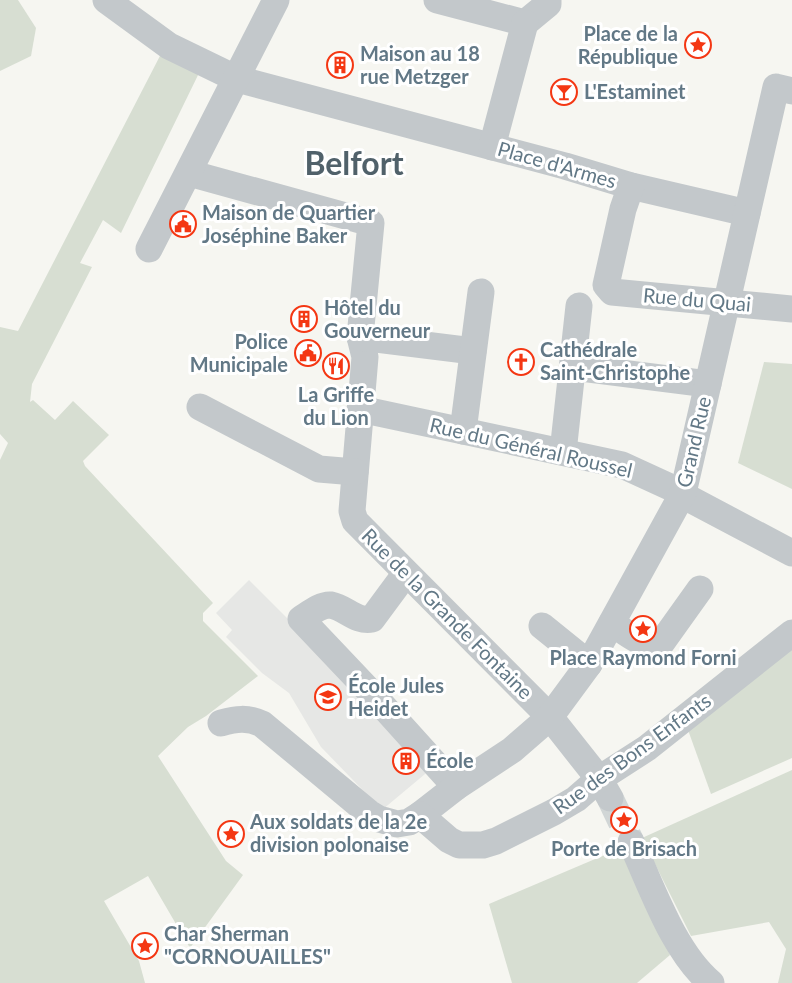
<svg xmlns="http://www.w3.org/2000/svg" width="792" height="983" font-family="Lato,sans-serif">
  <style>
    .built { fill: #e6e7e5 }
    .green { fill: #d7ded2 }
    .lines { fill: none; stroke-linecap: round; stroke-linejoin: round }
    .minor-tunnel { stroke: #d1d6d6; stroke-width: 27; stroke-dasharray: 27 14; stroke-linecap: butt }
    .minor { stroke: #c3c8cb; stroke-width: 27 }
    .labels { text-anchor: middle; stroke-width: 6; stroke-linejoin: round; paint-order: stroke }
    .poi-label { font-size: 20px; font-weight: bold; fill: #627886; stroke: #fff; text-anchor: start }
    .street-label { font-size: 20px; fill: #627886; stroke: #fff }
    .town-label { font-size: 32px; font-weight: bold; fill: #50616a; stroke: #fff }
  </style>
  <rect width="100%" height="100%" fill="#f6f6f1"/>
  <polygon class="built" points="249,580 370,701 431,769 382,810 321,747 289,693 262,673 226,637 232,630 216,613"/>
  <g class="green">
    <polygon points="0,0 18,0 36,28 31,56 0,71"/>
    <polygon points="162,52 200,71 121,233 103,220 80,263 92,267 32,384 30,402 33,400 55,420 73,401 109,435 83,461 85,466 213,603 203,613 203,621 258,676 206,716 188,727 158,756 226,861 243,875 190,948 148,876 104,901 139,961 145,983 0,983 0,460 8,443 0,434 0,327 18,331"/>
    <polygon points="764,362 792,364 792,489 738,463"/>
    <polygon points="792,647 792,758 711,794 688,730"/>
    <polygon points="792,770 792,983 778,983 786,949 769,922 691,936 642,838"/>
    <polygon points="621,848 670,955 637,983 512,983 489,904"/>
  </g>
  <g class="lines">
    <polyline class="minor-tunnel" points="610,798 631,842"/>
    <g class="minor">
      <polyline points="106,0 169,46 237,79 565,166 631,186 747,213"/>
      <polyline points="437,0 525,23"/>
      <polyline points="525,23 548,4 548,0"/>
      <polyline points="492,147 525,23"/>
      <polyline points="189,173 371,223 360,337 365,357 352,511 355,521 550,717 599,779 610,798"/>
      <polyline points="631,186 623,209 606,285 612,292 792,309"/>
      <polyline points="149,249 276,0"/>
      <polyline points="360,337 473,351"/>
      <polyline points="573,367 708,384"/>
      <polyline points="200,407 319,469 355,472"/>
      <polyline points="360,409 622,465 683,493 688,498 792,553"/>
      <polyline points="463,431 481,292"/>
      <polyline points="563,452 579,306"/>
      <path d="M406,573L372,619C356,622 346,608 331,605C321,604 309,614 301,619L374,696L456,787"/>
      <path d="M612,623C627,633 641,646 660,645L700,589"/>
      <polyline points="542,626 589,664"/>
      <path d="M221,723C236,719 247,717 262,724L369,813L379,819L397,824L409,822L420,815L456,787L512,750L550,717L589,664L683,493L776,87L792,91"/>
      <polyline points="420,815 449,840 459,845 483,845 496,841 554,812 576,799 599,779 647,748 792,633"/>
      <path d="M631,842C652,887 673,951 711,983"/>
    </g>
  </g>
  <defs>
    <symbol id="sight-ring" viewBox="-11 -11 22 22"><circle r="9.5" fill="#fff" stroke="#f43713" stroke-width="1.5"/><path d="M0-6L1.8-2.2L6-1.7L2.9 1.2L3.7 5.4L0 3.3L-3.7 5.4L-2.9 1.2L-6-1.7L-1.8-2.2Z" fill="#f43713"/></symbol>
    <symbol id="building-ring" viewBox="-11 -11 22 22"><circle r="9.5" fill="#fff" stroke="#f43713" stroke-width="1.5"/><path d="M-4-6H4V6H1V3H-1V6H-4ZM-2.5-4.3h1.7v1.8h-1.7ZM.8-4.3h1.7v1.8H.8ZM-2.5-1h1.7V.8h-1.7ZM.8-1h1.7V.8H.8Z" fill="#f43713"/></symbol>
    <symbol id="bar-ring" viewBox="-11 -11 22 22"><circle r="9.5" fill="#fff" stroke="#f43713" stroke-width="1.5"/><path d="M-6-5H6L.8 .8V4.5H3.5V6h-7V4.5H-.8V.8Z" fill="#f43713"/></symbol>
    <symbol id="civic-ring" viewBox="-11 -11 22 22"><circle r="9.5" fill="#fff" stroke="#f43713" stroke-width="1.5"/><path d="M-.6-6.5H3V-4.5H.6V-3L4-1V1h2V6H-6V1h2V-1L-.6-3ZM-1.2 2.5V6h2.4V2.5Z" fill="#f43713"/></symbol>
    <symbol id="church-ring" viewBox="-11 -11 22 22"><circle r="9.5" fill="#fff" stroke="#f43713" stroke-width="1.5"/><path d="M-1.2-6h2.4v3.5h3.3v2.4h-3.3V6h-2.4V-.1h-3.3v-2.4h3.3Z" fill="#f43713"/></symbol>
    <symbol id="restaurant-ring" viewBox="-11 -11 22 22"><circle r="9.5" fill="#fff" stroke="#f43713" stroke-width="1.5"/><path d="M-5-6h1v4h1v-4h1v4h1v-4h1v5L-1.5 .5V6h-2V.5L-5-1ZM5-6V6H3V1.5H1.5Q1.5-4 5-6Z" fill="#f43713"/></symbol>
    <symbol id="school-ring" viewBox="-11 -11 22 22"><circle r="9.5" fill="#fff" stroke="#f43713" stroke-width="1.5"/><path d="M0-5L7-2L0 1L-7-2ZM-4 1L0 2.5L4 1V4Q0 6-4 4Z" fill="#f43713"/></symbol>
  </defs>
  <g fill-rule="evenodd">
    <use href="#sight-ring" x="683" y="30" width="30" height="30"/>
    <use href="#building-ring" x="325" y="50" width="30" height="30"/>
    <use href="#bar-ring" x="549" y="77" width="30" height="30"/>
    <use href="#civic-ring" x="168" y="209" width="30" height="30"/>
    <use href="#building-ring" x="289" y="304" width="30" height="30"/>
    <use href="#civic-ring" x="293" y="338" width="30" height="30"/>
    <use href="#church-ring" x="506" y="347" width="30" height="30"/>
    <use href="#restaurant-ring" x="321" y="351" width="30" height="30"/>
    <use href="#sight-ring" x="628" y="614" width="30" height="30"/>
    <use href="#school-ring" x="313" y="682" width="30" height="30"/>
    <use href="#building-ring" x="391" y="746" width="30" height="30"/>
    <use href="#sight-ring" x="609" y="805" width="30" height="30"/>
    <use href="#sight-ring" x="216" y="819" width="30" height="30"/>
    <use href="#sight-ring" x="130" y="931" width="30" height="30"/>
  </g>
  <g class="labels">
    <g class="poi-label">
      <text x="678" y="41" text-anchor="end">Place de la<tspan x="678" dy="23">République</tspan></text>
      <text x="360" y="61">Maison au 18<tspan x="360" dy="23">rue Metzger</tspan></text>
      <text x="584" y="99">L'Estaminet</text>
      <text x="202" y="220">Maison de Quartier<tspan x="202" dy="23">Joséphine Baker</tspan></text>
      <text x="324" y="315">Hôtel du<tspan x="324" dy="23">Gouverneur</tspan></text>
      <text x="288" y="349" text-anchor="end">Police<tspan x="288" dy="23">Municipale</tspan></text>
      <text x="540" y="357">Cathédrale<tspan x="540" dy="23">Saint-Christophe</tspan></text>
      <text x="336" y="402" text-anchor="middle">La Griffe<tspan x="336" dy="23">du Lion</tspan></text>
      <text x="643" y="665" text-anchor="middle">Place Raymond Forni</text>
      <text x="348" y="693">École Jules<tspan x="348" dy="23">Heidet</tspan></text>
      <text x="426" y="768">École</text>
      <text x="250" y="829">Aux soldats de la 2e<tspan x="250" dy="23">division polonaise</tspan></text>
      <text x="624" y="856" text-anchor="middle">Porte de Brisach</text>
      <text x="164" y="941">Char Sherman<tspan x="164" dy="23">"CORNOUAILLES"</tspan></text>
    </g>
    <g class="street-label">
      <text transform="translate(557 165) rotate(16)" y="7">Place d'Armes</text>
      <text transform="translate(697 300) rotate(5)" y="7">Rue du Quai</text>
      <text transform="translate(694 442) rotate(-77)" y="7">Grand Rue</text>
      <text transform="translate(531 448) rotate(13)" y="7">Rue du Général Roussel</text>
      <text transform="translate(447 614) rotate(45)" y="7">Rue de la Grande Fontaine</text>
      <text transform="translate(632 754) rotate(-36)" y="7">Rue des Bons Enfants</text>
    </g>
    <g class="town-label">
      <text x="354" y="175">Belfort</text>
    </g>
  </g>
</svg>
